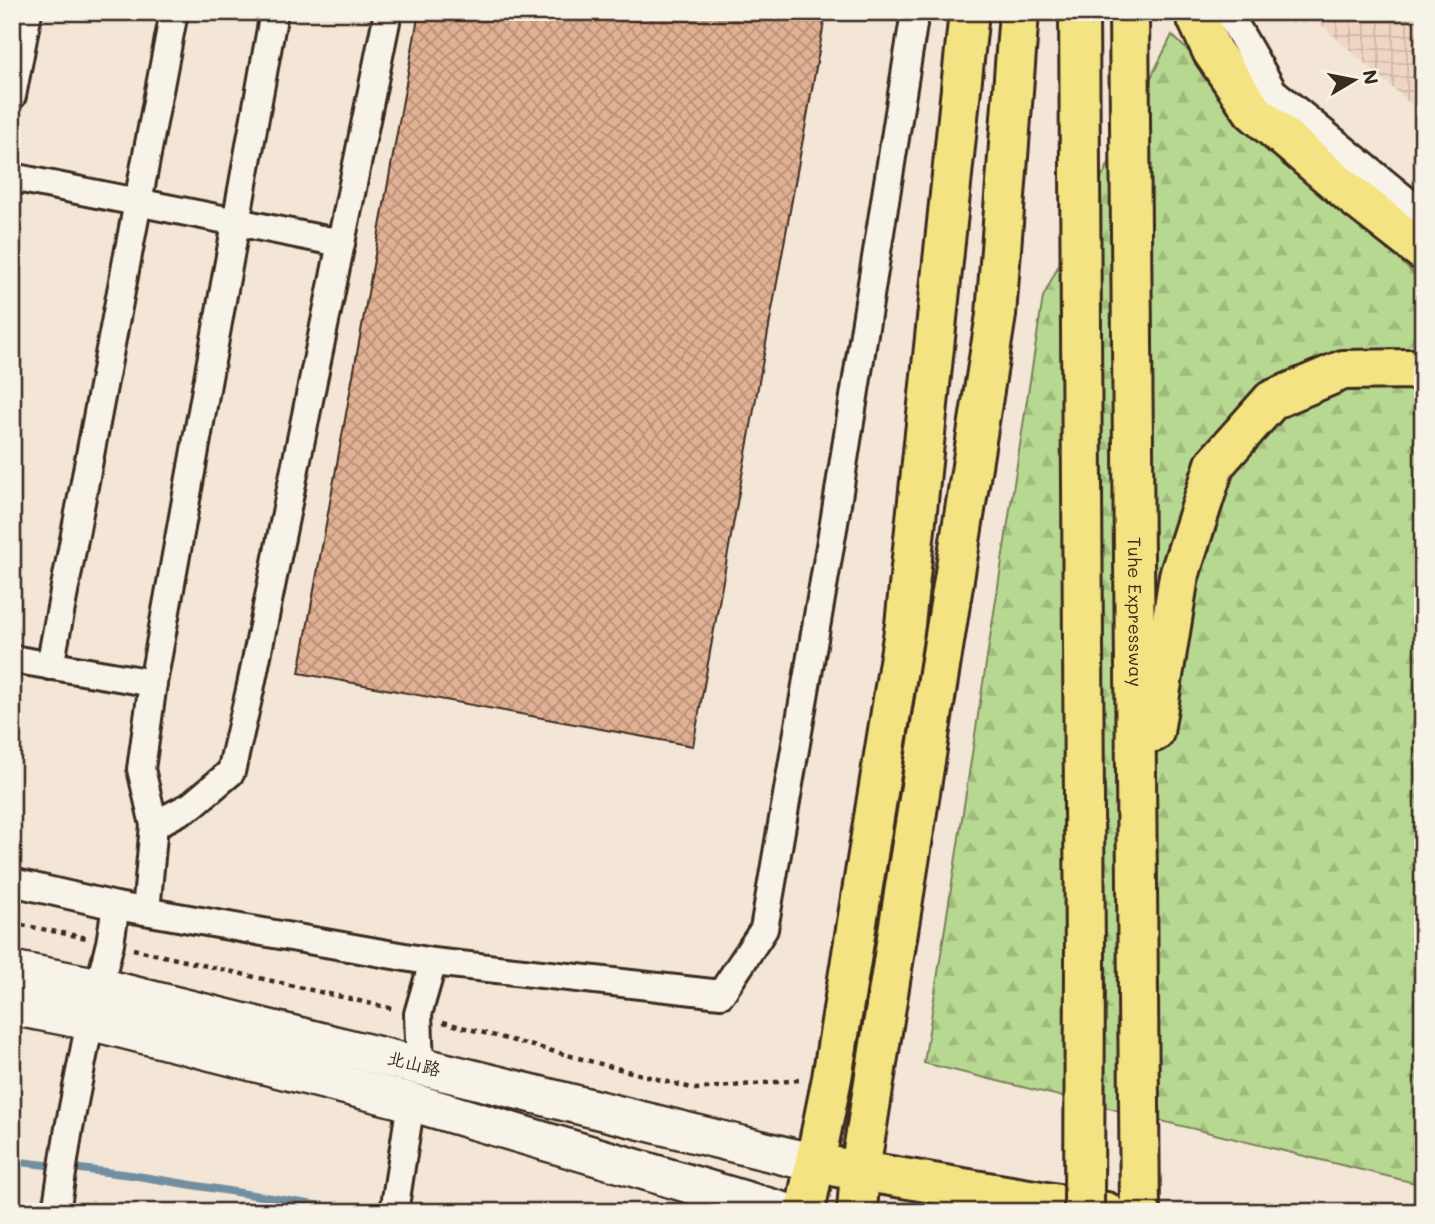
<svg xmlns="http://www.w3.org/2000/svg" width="1435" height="1224" font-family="Mali,'LXGW WenKai TC',sans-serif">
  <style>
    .industrial { fill: url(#industrial-grid) }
    .forest { fill: url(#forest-firs); stroke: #798158; stroke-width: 2 }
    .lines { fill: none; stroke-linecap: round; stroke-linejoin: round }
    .stream { stroke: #728fa1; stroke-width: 8 }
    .building { fill: url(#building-cross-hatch); stroke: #3b2a1e; stroke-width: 2 }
    .street-casing { stroke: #3b2a1e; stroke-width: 32 }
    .secondary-casing { stroke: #3b2a1e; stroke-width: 42 }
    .highway-casing { stroke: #3b2a1e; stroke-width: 44 }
    .path { stroke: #3b2a1e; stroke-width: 4.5; stroke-dasharray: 5 5; stroke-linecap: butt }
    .street { stroke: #f7f3e8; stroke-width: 26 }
    .secondary { stroke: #f7f3e8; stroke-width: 37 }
    .highway { stroke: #f4e382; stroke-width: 38 }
    .highway-bridge-casing { stroke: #3b2a1e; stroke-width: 44; stroke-linecap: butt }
    .highway-bridge { stroke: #f4e382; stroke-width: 38 }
    .labels { text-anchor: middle; stroke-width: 6; stroke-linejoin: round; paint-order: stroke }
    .street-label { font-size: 18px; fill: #3b2a1e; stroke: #f7f3e8 }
  </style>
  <defs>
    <pattern id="industrial-grid" width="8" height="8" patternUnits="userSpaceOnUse" patternTransform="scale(1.75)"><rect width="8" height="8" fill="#eed6c3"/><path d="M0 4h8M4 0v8" fill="none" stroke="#cdb8a7"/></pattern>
    <pattern id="forest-firs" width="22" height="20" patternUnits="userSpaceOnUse" patternTransform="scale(1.75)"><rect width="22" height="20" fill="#b7d891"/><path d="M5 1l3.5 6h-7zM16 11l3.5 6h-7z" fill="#9eba7d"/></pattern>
    <pattern id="building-cross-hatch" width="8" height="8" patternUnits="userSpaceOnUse" patternTransform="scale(1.75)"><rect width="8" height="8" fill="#e2b194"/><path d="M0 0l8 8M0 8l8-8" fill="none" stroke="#b89078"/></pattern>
  </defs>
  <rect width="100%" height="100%" fill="#f3e6d7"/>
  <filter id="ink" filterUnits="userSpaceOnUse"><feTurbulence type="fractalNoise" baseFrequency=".0143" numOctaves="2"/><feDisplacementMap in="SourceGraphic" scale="14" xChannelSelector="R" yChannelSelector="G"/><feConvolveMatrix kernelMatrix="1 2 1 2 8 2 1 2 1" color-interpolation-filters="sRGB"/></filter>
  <g filter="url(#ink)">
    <polygon class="industrial" points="1307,12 1423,12 1423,115"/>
    <polygon class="forest" points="1172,35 1423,283 1423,1185 924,1063 1043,297"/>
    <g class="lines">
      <polyline class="stream" points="12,1161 131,1175 358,1212"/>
    </g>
    <polygon class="building" points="419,12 826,12 693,746 299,673"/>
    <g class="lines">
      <defs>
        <g id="street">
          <polyline points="1228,12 1273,91 1423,214"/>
          <polyline points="12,96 28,12"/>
          <polyline points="12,177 341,243"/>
          <polyline points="12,659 153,683"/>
          <polyline points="50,666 174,12"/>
          <polyline points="154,825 141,769 153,683 274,12"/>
          <polyline points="12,882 116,906 433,962 721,994 764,929 834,523 915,12"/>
          <polyline points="146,911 154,825 192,805 231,772 250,690 388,12"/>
          <polyline points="99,987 110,943 116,906"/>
          <polyline points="420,1066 418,1014 433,962"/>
          <polyline points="56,1212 69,1128 90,1021"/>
          <polyline points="394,1212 411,1102"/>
        </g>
        <g id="secondary">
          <polyline points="12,970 99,987 814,1163"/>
          <polyline points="12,1006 90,1021 411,1102 785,1212"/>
        </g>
        <g id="highway">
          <polyline points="1079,12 1085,959"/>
          <path id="s1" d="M1129,12L1140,1212"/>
          <polyline points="1194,12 1212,51 1253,111 1354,197 1423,251"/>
          <polyline points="1154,732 1179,576 1215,464 1272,400 1343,370 1412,369 1423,373"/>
          <polyline points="837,1167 1106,1212"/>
          <polyline points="805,1212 832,1078 905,625 969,12"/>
          <polyline points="857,1212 860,1170 996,315 1019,12"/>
        </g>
      </defs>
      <use href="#street" class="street-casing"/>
      <use href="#secondary" class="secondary-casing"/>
      <use href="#highway" class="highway-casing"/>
      <g class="path">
        <polyline points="12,923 87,938"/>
        <polyline points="133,949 394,1009"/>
        <polyline points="443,1022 695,1089 800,1080"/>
      </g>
      <use href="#street" class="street"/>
      <use href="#secondary" class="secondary"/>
      <use href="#highway" class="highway"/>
      <defs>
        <polyline id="highway-bridge" points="1084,1212 1085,959"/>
      </defs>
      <use href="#highway-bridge" class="highway-bridge-casing"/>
      <use href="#highway-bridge" class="highway-bridge"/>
    </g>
  </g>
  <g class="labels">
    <g class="street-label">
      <text dy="6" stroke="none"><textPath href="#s1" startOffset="600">Tuhe Expressway</textPath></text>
      <text transform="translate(414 1064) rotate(14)" y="6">北山路</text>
    </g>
  </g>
  <rect width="1435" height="1224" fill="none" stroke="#f7f3e8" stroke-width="42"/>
  <rect x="21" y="21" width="1393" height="1182" fill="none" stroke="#3b2a1e" stroke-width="2.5" filter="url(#ink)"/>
  <g transform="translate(1354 80) rotate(80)" stroke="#f7f3e8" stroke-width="5" paint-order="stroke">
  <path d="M0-5L12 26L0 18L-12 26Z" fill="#3b2a1e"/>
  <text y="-10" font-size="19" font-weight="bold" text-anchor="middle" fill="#3b2a1e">N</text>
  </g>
</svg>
